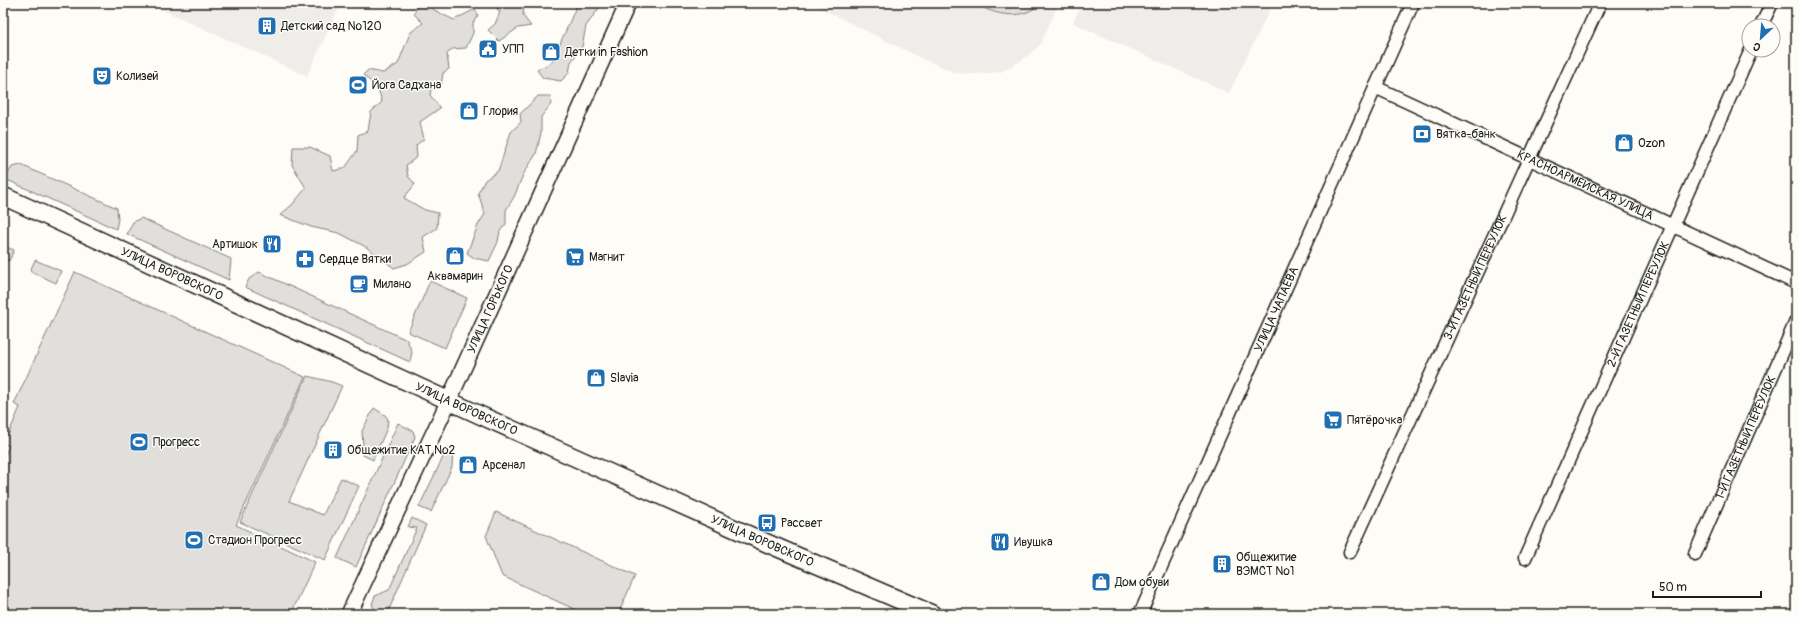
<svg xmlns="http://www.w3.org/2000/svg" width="1799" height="617" font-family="Pangolin,sans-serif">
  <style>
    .built { fill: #eeede9 }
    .green { fill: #e0dfdb; stroke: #7e7e7c }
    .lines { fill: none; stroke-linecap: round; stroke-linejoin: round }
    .minor-casing { stroke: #1c1c1c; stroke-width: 15 }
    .tertiary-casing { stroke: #1c1c1c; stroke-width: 18 }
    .secondary-casing { stroke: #1c1c1c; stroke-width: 20 }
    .minor { stroke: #fdfcf7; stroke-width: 12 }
    .tertiary { stroke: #fdfcf7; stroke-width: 15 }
    .secondary { stroke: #fdfcf7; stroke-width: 17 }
    .labels { text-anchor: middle; stroke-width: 3; stroke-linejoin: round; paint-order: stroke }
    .poi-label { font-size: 12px; fill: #1c1c1c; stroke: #fdfcf7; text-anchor: start }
    .street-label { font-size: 12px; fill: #1c1c1c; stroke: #fdfcf7 }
  </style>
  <rect width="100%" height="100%" fill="#fdfcf7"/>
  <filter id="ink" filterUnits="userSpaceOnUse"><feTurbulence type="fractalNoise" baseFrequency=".025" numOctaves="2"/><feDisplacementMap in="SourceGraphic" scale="8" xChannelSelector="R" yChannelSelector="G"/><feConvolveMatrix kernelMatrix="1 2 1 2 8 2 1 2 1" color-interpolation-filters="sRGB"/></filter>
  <g filter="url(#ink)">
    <g class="built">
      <polygon points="148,3 341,3 307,76"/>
      <polygon points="810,3 1059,3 1040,45 1021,61 1000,72 977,74 956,73 925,60"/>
      <polygon points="1082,3 1273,3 1229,93 1073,23"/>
    </g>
    <g class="green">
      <polygon points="418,3 429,3 434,10 454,20 475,9 478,15 473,23 473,33 466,48 452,49 447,54 449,69 443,73 441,86 431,89 430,95 440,108 420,122 424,139 416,145 417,157 406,165 408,176 415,184 404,198 425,210 438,213 437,228 423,237 426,252 407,264 394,268 366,247 339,233 311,227 280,215 292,205 306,188 292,165 293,147 310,147 330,156 333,171 345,168 357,151 358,135 368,131 371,112 382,102 378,88 363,75 368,70 383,73 398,64 410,33 423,23 414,14"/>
      <polygon points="492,3 524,4 523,16 531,26 518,28 499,41 488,30 495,24 500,12"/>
      <path d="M578,3L602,4L586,26L582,47L571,62L569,73L561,81L543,78L537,70L552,62C555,53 559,47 562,39C568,27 572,15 578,3Z"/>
      <path d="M975,3H1041C1023,21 995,16 975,3Z"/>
      <polygon points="538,96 550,96 551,104 541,117 541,133 536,154 523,175 514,197 506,210 506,224 500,231 498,242 489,261 474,258 467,253 478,225 485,214 478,193 485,180 498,171 511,132 521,122 520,114"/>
      <polygon points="21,165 117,208 118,219 116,229 5,179 12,167"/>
      <polygon points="141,218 231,259 229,280 127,234 133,222"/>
      <polygon points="3,246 14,250 9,261 3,259"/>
      <polygon points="35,260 61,271 56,283 30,271"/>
      <polygon points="75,272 305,377 236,525 315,562 291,614 3,614 3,460 9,446 3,443 6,434 8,435 20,407 14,404"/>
      <polygon points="259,272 407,340 412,352 410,362 245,287 249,279"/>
      <polygon points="430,281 467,298 445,348 408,332"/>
      <polygon points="307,376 332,382 342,386 289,501 323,515 341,478 359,486 325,560 240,522"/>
      <polygon points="374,408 385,415 388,419 387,428 373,460 361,454 363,446 362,431"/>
      <polygon points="398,423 413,431 415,437 356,567 337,558"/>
      <polygon points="448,447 453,450 452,467 431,512 419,507"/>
      <polygon points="496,512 635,576 618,614 585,614 502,576 486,536"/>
      <polygon points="412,518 426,525 387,614 374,609 372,604 375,596 389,590 417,528 408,527"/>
    </g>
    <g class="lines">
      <defs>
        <g id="minor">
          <polyline points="1761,26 1772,3"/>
          <path id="s1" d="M1375,87L1796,283"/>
          <path id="s2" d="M1350,552L1600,3"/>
          <path id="s3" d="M1695,554L1796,321"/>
          <path id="s4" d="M1525,558L1751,50"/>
          <path id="s5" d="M1140,614L1413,3"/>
        </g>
        <g id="tertiary">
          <path id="s6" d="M349,614L449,400L628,3"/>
        </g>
        <g id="secondary">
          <path id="s7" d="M3,196L482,416L769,544L932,614"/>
        </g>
      </defs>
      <use href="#minor" class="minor-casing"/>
      <use href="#tertiary" class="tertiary-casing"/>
      <use href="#secondary" class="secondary-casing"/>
      <use href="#minor" class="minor"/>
      <use href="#tertiary" class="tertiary"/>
      <use href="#secondary" class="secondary"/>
    </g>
  </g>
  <defs>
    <symbol id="building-square" viewBox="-11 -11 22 22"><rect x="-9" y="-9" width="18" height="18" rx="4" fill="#1f6fb2" stroke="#fdfcf7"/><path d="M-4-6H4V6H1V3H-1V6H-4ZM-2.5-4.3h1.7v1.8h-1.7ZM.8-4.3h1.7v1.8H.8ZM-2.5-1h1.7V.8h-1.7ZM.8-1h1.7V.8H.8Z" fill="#fff"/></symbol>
    <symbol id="civic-square" viewBox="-11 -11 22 22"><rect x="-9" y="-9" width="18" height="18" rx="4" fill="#1f6fb2" stroke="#fdfcf7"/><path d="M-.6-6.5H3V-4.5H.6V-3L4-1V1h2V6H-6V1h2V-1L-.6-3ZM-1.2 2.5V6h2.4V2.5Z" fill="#fff"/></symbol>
    <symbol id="shop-square" viewBox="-11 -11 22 22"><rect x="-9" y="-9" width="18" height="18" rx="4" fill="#1f6fb2" stroke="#fdfcf7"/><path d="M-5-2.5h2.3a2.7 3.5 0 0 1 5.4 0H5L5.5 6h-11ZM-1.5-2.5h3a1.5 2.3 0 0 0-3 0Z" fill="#fff"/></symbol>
    <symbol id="theatre-square" viewBox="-11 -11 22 22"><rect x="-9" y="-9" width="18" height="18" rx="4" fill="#1f6fb2" stroke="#fdfcf7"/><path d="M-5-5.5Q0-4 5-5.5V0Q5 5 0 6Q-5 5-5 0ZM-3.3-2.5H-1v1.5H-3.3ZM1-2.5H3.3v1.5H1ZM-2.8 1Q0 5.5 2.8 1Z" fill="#fff"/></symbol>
    <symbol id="stadium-square" viewBox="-11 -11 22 22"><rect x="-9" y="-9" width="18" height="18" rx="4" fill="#1f6fb2" stroke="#fdfcf7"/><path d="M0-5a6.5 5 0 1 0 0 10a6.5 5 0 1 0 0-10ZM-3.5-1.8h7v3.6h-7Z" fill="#fff"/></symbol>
    <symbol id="bank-square" viewBox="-11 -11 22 22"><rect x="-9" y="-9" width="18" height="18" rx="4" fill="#1f6fb2" stroke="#fdfcf7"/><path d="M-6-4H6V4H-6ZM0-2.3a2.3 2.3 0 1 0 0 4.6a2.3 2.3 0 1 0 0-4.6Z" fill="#fff"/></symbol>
    <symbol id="restaurant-square" viewBox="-11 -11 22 22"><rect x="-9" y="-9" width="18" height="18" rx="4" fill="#1f6fb2" stroke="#fdfcf7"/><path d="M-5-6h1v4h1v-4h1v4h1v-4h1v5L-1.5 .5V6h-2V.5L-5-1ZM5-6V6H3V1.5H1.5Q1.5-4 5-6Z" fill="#fff"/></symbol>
    <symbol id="supermarket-square" viewBox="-11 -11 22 22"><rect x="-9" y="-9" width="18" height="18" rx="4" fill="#1f6fb2" stroke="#fdfcf7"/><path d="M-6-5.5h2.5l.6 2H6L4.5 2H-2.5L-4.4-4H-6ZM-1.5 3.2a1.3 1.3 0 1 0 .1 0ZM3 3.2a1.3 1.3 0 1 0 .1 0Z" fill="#fff"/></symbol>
    <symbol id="pharmacy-square" viewBox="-11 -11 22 22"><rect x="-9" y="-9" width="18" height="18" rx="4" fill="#1f6fb2" stroke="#fdfcf7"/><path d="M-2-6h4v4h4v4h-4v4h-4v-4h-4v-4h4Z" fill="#fff"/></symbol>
    <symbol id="cafe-square" viewBox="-11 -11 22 22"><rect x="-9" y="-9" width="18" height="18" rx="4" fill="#1f6fb2" stroke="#fdfcf7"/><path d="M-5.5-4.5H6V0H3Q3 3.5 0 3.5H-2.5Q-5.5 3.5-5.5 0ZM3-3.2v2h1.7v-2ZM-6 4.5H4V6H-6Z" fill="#fff"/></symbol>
    <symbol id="bus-square" viewBox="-11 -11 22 22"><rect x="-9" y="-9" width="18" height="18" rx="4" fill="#1f6fb2" stroke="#fdfcf7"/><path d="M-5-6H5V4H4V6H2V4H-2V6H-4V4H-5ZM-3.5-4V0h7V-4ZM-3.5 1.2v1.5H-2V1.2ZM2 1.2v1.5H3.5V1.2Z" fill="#fff"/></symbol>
  </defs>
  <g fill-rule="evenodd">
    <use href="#building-square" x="256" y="15" width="22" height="22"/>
    <use href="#civic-square" x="477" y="38" width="22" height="22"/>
    <use href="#shop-square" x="540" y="41" width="22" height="22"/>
    <use href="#theatre-square" x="91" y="65" width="22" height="22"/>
    <use href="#stadium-square" x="347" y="74" width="22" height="22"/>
    <use href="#shop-square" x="458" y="100" width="22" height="22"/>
    <use href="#bank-square" x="1411" y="123" width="22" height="22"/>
    <use href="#shop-square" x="1613" y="132" width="22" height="22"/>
    <use href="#restaurant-square" x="261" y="233" width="22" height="22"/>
    <use href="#shop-square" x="444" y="245" width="22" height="22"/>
    <use href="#supermarket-square" x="564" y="246" width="22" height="22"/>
    <use href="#pharmacy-square" x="294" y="248" width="22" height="22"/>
    <use href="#cafe-square" x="348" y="273" width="22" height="22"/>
    <use href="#shop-square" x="585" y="367" width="22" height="22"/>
    <use href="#supermarket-square" x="1322" y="409" width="22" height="22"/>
    <use href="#stadium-square" x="128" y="431" width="22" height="22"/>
    <use href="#building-square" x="322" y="439" width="22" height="22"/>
    <use href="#shop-square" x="457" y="454" width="22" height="22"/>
    <use href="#bus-square" x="756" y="512" width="22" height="22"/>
    <use href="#stadium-square" x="183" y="529" width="22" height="22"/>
    <use href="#restaurant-square" x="989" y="531" width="22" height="22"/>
    <use href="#building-square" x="1211" y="553" width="22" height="22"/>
    <use href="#shop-square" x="1090" y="571" width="22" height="22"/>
  </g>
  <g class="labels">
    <g class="poi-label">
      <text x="281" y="30">Детский сад №120</text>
      <text x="502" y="53">УПП</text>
      <text x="565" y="56">Детки in Fashion</text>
      <text x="116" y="80">Колизей</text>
      <text x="372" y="89">Йога Садхана</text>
      <text x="483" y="115">Глория</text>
      <text x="1436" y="138">Вятка-банк</text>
      <text x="1638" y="147">Ozon</text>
      <text x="258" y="248" text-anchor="end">Артишок</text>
      <text x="589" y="261">Магнит</text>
      <text x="319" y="263">Сердце Вятки</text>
      <text x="455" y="280" text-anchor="middle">Аквамарин</text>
      <text x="373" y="288">Милано</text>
      <text x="610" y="382">Slavia</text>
      <text x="1347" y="424">Пятёрочка</text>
      <text x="153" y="446">Прогресс</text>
      <text x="347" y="454">Общежитие КАТ №2</text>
      <text x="482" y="469">Арсенал</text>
      <text x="781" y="527">Рассвет</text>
      <text x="208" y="544">Стадион Прогресс</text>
      <text x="1014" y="546">Ивушка</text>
      <text x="1236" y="561">Общежитие<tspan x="1236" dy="14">ВЭМСТ №1</tspan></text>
      <text x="1115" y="586">Дом обуви</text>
    </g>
    <g class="street-label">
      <text dy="4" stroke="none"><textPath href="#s1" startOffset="232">КРАСНОАРМЕЙСКАЯ УЛИЦА</textPath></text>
      <text dy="4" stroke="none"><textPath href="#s7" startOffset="186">УЛИЦА ВОРОВСКОГО</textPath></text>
      <text dy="4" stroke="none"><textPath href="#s2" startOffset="302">3-Й ГАЗЕТНЫЙ ПЕРЕУЛОК</textPath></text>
      <text dy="4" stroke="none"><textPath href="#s4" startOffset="278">2-Й ГАЗЕТНЫЙ ПЕРЕУЛОК</textPath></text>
      <text dy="4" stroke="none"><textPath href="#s5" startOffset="334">УЛИЦА ЧАПАЕВА</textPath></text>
      <text dy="4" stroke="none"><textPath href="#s6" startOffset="336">УЛИЦА ГОРЬКОГО</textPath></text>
      <text dy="4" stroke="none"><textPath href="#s7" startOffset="510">УЛИЦА ВОРОВСКОГО</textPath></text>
      <text dy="4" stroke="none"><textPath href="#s3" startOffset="127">1-Й ГАЗЕТНЫЙ ПЕРЕУЛОК</textPath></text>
      <text dy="4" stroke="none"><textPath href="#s7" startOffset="834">УЛИЦА ВОРОВСКОГО</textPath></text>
    </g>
  </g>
  <rect width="1799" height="617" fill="none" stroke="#fdfcf7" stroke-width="16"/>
  <rect x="8" y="8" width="1783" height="601" fill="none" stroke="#1c1c1c" stroke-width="1.5" filter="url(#ink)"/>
  <g transform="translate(1761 38) rotate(206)"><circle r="19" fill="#fdfcf7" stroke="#a3a29f"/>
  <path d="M0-3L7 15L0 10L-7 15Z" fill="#1f6fb2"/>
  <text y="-6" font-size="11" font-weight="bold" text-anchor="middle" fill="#1c1c1c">С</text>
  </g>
  <path d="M1653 591v6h108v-6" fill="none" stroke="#1c1c1c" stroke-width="2"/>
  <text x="1659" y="591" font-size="12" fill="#1c1c1c" stroke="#fdfcf7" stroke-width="3" paint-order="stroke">50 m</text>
</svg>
